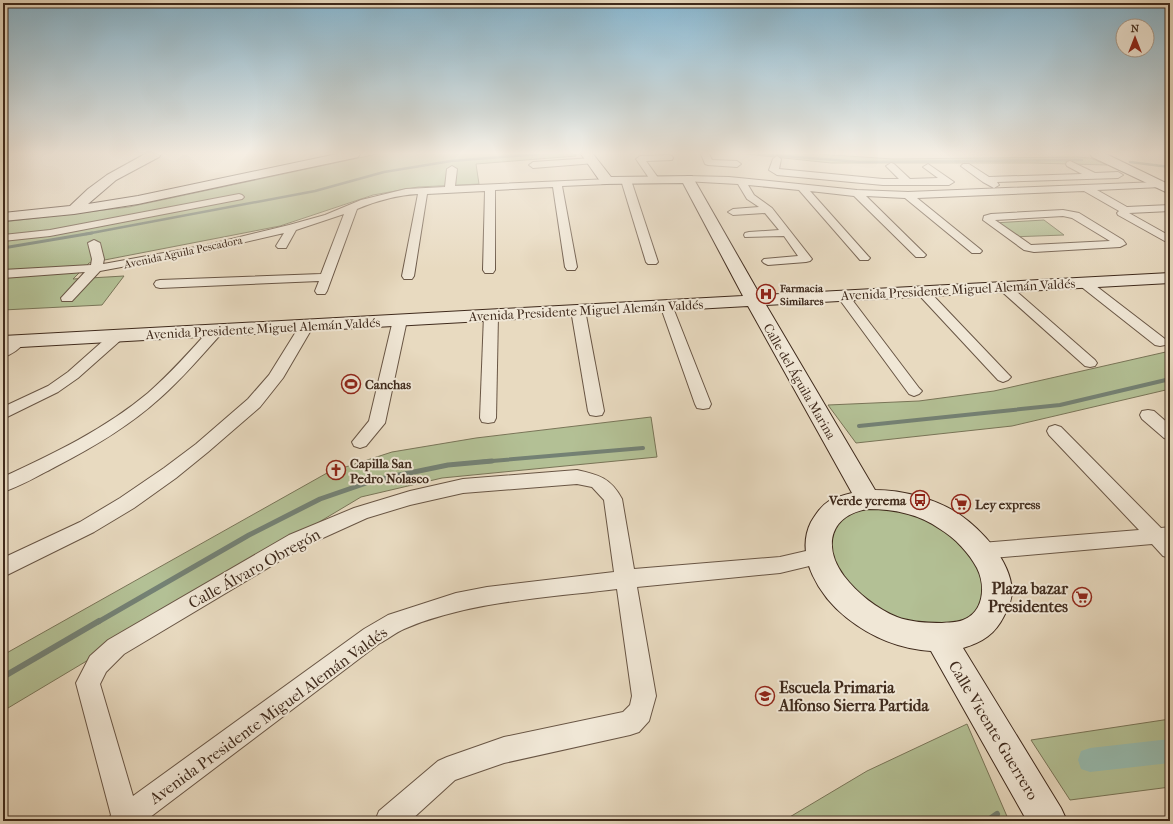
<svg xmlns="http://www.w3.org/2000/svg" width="1173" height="824" font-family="'IM FELL French Canon',serif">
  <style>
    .green { fill: #b3c095; stroke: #797558 }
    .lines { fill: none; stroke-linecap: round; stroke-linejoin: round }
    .stream-far4 { stroke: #748174; stroke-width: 2.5 }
    .stream-far3 { stroke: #748174; stroke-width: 3 }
    .stream-far2 { stroke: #748174; stroke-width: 4 }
    .stream-far1 { stroke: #748174; stroke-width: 5 }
    .stream { stroke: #748174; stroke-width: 6 }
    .canal { fill: #97bbaf; fill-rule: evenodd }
    .street-casing { stroke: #695645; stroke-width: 2 }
    .secondary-casing { stroke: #3f2a1c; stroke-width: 2 }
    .street { fill: #f0e7d6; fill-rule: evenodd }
    .secondary { fill: #f0e7d6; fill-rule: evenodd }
    .labels { text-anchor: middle; stroke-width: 4; stroke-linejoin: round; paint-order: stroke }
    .far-street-label { font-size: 11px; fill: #3f2a1c; stroke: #f0e7d6 }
    .far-poi-label { font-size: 11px; font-weight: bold; fill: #3f2a1c; stroke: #f0e7d6; text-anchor: start }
    .street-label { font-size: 13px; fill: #3f2a1c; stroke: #f0e7d6 }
    .poi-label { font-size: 13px; font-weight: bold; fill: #3f2a1c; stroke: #f0e7d6; text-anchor: start }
    .near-street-label { font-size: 16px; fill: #3f2a1c; stroke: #f0e7d6 }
    .near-poi-label { font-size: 16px; font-weight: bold; fill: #3f2a1c; stroke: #f0e7d6; text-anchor: end }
  </style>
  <rect width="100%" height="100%" fill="#e8dac0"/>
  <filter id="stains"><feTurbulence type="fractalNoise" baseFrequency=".005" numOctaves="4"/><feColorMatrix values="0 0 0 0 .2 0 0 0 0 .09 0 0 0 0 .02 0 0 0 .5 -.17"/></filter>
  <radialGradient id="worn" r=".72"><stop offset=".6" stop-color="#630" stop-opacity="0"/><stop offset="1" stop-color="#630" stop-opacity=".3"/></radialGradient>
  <g class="green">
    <polygon points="377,154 575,154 576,156 476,164 479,184 418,187 373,195 280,226 89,263 73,279 124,276 102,305 3,310 3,222 129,207"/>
    <polygon points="746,154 818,154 893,159 1077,157 1090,158 1107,165 1033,163 831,163"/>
    <polygon points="1044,220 1064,235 1010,237 993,223"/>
    <polygon points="1170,351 1170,389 1012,426 856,443 828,405 919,401 994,391"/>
    <polygon points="651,417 657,457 442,478 361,497 3,711 3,655 327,473 392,452 476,438"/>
    <polygon points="883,505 930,517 970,548 987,590 981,608 966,622 942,628 885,616 842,581 828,542 833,526 845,514"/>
    <polygon points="1170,719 1170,787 1070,800 1031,740"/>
    <polygon points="967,724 1009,821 783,821 867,771"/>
  </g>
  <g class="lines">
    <g class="stream-far4">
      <polyline points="758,154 860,162 1082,160"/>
      <polyline points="1130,162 1170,167"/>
      <polyline points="86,234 315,191 384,172 451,161 539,154"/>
    </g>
    <polyline class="stream-far3" points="3,248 92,233"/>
    <g class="stream-far2">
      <polyline points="859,426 1060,405 1170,379"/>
      <polyline points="480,462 643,448"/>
    </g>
    <polyline class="stream-far1" points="98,622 249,535 320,499 375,480 448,465 492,461"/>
    <g class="stream">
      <polyline points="3,677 99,621"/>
      <polyline points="987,821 997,814"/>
    </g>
    <polygon class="canal" points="1170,739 1170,763 1090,772 1081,769 1078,760 1081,751 1090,748"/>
    <defs>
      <g id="street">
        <polygon points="701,154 709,154 712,160 737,161 741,164 737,167 708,165 705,164"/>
        <polygon points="669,155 672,156 673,158 672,160 646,161 659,179 654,182 651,181 636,159 640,156"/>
        <polygon points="777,156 781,159 779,169 883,179 899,179 886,166 891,163 894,164 910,179 938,178 923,167 928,164 954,182 949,185 883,185 777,175 769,170 773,159"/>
        <polygon points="592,158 595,159 596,161 595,163 533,168 529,165 533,162"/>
        <polygon points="1070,161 1095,173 1118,172 1123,175 1118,178 997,182 999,185 994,188 983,182 961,166 963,164 969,164 989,177 1082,174 1067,166 1066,164 1067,162"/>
        <path d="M452,166L457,169L455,186L610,179L612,181L607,184L562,186L577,267L575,270H567L565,267L553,187L495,190V270L493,273H485L483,270L485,191L427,194L414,276L412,279H404L402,276L418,194C397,195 376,201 357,209L327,291L325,294H317L315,291L319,281L160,288L156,287L154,284L156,281L160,280L321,274L344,214L296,230L286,248H278L276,246L284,233L207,251L100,271L72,301H62L61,298L85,272L3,278V270L91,265L92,259L88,243L94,240L100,243L104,259L103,264L109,263L207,245L289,225L325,215L361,200L406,189L445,187L447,169Z"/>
        <polygon points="687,176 729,177 857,190 908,192 1158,182 1163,185 1161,187 1097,190 1127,207 1170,205 1170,211 1129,213 1170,236 1170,244 1118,215 1117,213 1119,211 1084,191 917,198 980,249 982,251 980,253 972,253 905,198 866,196 924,253 926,255 924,257 916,257 854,196 810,191 868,256 870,258 868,260 860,260 799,190 748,185 754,195 772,208 812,259 810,261 806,262 768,265 764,263 762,261 764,259 798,256 784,236 745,237 744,235 745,233 749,232 779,230 765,213 733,215 728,212 733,209 759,207 747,199 738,184 684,181 682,179"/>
        <polygon points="626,177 631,180 658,262 656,264 648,264 646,262 621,180"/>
        <polygon points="239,194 242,195 244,197 242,199 50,236 3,241 3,235 50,230"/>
        <path d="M1063,210L1079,213L1123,240L1126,244L1120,247L1034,252L1024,250L983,220L984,216L991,214ZM1063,216L1072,218L1110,241L1031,245L995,220Z"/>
        <polygon points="1083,278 1087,279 1165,339 1167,342 1165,345 1160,346 1155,345 1079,285 1077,282 1079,279"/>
        <polygon points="1004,283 1008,284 1095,360 1097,363 1095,366 1090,367 1085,366 1000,290 998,287 1000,284"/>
        <polygon points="922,287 926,288 1008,374 1011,377 1008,380 1003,382 998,380 918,294 916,291 918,288"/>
        <polygon points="843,292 847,293 919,388 922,391 919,394 914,396 909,394 837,296 839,293"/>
        <polygon points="666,301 671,302 672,305 711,404 709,408 703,409 697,408 695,404 660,305 661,302"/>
        <polygon points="578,306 583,307 585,310 604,411 602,415 596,416 590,415 588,411 571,310 573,307"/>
        <polygon points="491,311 496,312 498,315 496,418 494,422 488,423 482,422 480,418 484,315 486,312"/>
        <polygon points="400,316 405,317 407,320 385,423 366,446 360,448 354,446 352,442 369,421 393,320 395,317"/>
        <polygon points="307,321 312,322 314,325 283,378 260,407 208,452 176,478 134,508 94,532 3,577 3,558 80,522 120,498 164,468 196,444 248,399 269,375 302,322"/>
        <path d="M217,326L222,327L224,330L222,333C202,355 182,379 159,399C128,427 92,448 55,467C38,476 21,486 3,492V477C53,454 105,429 148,393C171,373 191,350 212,327Z"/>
        <polygon points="117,332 122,333 124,336 122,339 78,378 58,392 3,419 3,407 48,386 68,372 112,333"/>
        <path d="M19,337L24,338L26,341C21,348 11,355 3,357V346L14,338Z"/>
        <polygon points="1148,410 1154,411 1170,425 1170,440 1164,438 1142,419 1140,415 1142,411"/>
        <polygon points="1055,425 1061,427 1161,528 1170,527 1170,558 1163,556 1152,544 981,559 974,557 971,551 974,545 981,543 1139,530 1049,435 1047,431 1049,427"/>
        <path d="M577,470C599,475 611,478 622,499L634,569L780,557L819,548L826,550L829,556L826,562L780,573L637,587L656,696L649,721L639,732L630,735L504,763L455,780L410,821H375L379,811L438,761L447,757L504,737L623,712L630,705L632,696L617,589C545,598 470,601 404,629C395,633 388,639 380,643L145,821H108L111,815L76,683L90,656L108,640L289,535L354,508L410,491L463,479ZM577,484L592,487L604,500L614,572L487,587L456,593L388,615L364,629L133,796L100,684L106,672L124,654L303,547L367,518L410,505L463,493Z"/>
      </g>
      <g id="secondary">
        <polygon points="145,154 161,154 159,157 116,180 88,204 138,196 337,154 360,154 358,157 354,158 138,204 74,214 3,221 3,213 70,206 88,189 107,175"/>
        <path d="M581,154H593L611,177L692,176L760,295L1170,273V283L766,305L875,490C903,490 936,499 959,514C982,530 1010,560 1012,590C1012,599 1009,607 1004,616C995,634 983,642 963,648L1061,808L1067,821H1027L931,651C900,649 871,637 847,618C820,597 794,556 811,522C816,514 821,506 829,501C836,497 844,495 852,493L748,306L3,348V336L743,296L683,183L602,184ZM868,509C894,509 919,514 940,529C955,538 969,553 977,568C986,586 984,612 963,620C956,623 948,622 942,623C927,623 910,622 897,617C877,609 857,593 844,576C822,546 830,515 868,509Z"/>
        <polygon points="1090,154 1106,154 1170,185 1170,194 1092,157"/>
      </g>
    </defs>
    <use href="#street" class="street-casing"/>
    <use href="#secondary" class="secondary-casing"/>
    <use href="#street" class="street"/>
    <use href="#secondary" class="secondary"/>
  </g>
  <linearGradient id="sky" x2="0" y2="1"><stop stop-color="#87b7d1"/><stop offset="0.57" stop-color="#f5eee3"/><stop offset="1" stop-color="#f5eee3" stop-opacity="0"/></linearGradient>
  <rect width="1173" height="269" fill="url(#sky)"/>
  <defs>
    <symbol id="hospital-ring" viewBox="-11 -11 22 22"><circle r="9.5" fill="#f0e7d6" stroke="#8f2418" stroke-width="1.5"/><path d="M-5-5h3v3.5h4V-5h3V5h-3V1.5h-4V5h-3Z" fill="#8f2418"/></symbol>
    <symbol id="stadium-ring" viewBox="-11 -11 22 22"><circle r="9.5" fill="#f0e7d6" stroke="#8f2418" stroke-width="1.5"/><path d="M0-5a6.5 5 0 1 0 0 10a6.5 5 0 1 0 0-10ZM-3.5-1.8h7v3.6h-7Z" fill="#8f2418"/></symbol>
    <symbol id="church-ring" viewBox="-11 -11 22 22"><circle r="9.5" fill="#f0e7d6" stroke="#8f2418" stroke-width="1.5"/><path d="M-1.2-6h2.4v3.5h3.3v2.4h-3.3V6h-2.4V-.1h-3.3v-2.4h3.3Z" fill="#8f2418"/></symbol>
    <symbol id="bus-ring" viewBox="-11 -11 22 22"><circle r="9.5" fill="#f0e7d6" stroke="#8f2418" stroke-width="1.5"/><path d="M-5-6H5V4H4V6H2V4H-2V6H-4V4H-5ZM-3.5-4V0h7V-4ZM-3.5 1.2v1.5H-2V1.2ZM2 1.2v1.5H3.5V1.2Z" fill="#8f2418"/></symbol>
    <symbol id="supermarket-ring" viewBox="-11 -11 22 22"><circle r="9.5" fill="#f0e7d6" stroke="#8f2418" stroke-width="1.5"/><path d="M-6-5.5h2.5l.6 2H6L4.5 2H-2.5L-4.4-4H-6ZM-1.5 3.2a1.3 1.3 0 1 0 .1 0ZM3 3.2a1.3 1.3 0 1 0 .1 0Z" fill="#8f2418"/></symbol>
    <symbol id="school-ring" viewBox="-11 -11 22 22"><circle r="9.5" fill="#f0e7d6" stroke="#8f2418" stroke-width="1.5"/><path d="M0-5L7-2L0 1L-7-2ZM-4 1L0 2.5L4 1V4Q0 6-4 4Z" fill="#8f2418"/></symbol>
  </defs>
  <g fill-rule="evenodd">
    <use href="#hospital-ring" x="755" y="283" width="22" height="22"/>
    <use href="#stadium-ring" x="340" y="373" width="22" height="22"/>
    <use href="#church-ring" x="325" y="459" width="22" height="22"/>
    <use href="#bus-ring" x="909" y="489" width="22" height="22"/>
    <use href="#supermarket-ring" x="950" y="493" width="22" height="22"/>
    <use href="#supermarket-ring" x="1071" y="586" width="22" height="22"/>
    <use href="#school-ring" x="754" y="685" width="22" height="22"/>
  </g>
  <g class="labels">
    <g class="far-street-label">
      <text transform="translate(183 252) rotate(-12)" y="4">Avenida Aguila Pescadora</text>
    </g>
    <g class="far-poi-label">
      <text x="780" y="292">Farmacia<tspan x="780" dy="13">Similares</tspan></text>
    </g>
    <g class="street-label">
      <text transform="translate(958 289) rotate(-3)" y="5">Avenida Presidente Miguel Alemán Valdés</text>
      <text transform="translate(586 310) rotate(-3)" y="5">Avenida Presidente Miguel Alemán Valdés</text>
      <text transform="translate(263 328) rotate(-3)" y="5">Avenida Presidente Miguel Alemán Valdés</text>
      <text transform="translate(800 381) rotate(60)" y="5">Calle del Águila Marina</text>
    </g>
    <g class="poi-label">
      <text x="365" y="389">Canchas</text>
      <text x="350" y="468">Capilla San<tspan x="350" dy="15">Pedro Nolasco</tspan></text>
      <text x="906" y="505" text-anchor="end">Verde ycrema</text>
      <text x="975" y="509">Ley express</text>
    </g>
    <g class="near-street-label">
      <text transform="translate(254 568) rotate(-29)" y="6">Calle Álvaro Obregón</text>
      <text transform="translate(268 715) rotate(-36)" y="6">Avenida Presidente Miguel Alemán Valdés</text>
      <text transform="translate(994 730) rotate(59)" y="6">Calle Vicente Guerrero</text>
    </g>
    <g class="near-poi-label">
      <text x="1068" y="594">Plaza bazar<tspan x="1068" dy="18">Presidentes</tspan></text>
      <text x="779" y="693" text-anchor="start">Escuela Primaria<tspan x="779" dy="18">Alfonso Sierra Partida</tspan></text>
    </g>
  </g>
  <rect width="1173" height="824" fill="none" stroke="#e8dac0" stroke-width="16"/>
  <rect x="4" y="4" width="1165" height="816" fill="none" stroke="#3f2a1c" stroke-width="2"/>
  <rect x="8" y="8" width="1157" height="808" fill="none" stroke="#3f2a1c"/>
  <g transform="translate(1135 38)"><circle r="19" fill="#f0e7d6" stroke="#a99b8c"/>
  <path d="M0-3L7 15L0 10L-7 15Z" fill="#8f2418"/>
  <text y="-6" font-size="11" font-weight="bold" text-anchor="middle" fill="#3f2a1c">N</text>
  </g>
  <rect width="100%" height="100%" filter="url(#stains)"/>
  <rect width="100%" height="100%" fill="url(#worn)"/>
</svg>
